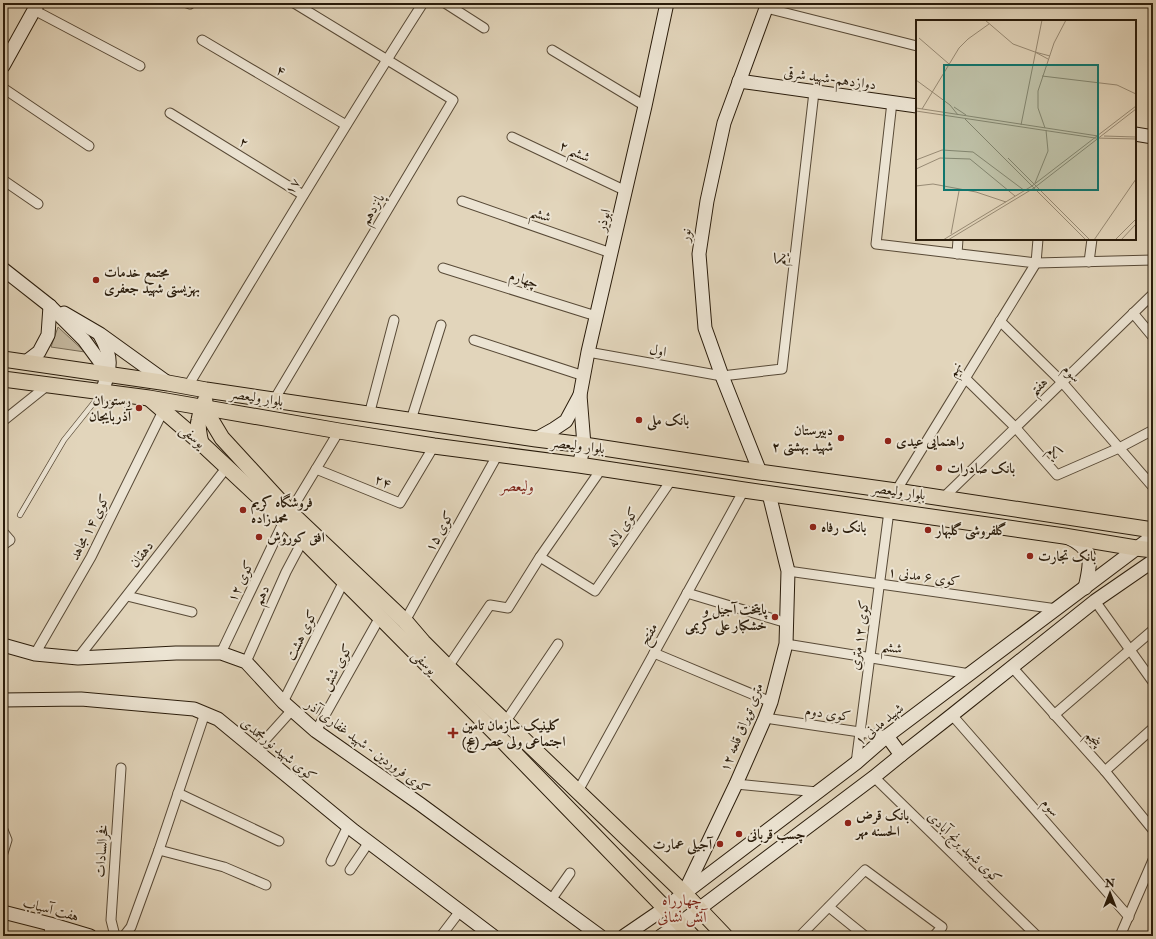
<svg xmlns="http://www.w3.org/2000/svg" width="1156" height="939" font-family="'IM FELL Double Pica',Amiri,serif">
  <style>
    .green { fill: #c3b69d; stroke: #766954 }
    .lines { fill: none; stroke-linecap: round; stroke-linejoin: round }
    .lane-casing { stroke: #584a37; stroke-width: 6 }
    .street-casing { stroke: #584a37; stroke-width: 11 }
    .secondary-casing { stroke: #2a1c0b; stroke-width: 15 }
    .primary-casing { stroke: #2a1c0b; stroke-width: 17 }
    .lane { stroke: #ece4d3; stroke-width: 4.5 }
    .street { stroke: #ece4d3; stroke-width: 9 }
    .secondary { stroke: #ece4d3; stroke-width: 13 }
    .primary { stroke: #e2d5bb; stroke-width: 15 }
    .poi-dot { fill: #8f2418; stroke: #ece4d3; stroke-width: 1.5 }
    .labels { text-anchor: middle; stroke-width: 4; stroke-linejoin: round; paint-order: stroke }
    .street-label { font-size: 14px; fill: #2a1c0b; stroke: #ece4d3 }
    .poi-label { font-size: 14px; font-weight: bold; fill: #2a1c0b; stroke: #ece4d3; text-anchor: start }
    .neighbourhood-label { font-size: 15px; fill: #7a1f14; stroke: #ece4d3 }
    .inset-road { fill: none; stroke: #988b75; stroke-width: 1 }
    .view { fill: #0f766e; fill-opacity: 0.15; stroke: #0f766e; stroke-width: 2 }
    .inset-edge { fill: none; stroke: #2a1c0b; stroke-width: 2 }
  </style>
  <rect width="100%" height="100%" fill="#e2d5bb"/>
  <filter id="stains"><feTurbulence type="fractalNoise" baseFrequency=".005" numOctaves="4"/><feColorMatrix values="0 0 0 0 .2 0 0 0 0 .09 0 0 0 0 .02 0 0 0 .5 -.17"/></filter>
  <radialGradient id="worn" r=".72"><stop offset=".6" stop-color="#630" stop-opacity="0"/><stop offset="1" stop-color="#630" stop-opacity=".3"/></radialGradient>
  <polygon class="green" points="58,327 85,352 51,347"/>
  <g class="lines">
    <defs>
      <polyline id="lane" points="20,515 64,440 100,395"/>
      <g id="street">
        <polyline points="187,3 190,4"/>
        <polyline points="445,3 484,28"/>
        <polyline points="766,8 917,46"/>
        <polyline points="34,10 140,66"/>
        <polyline points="202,40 346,125"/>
        <polyline points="552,50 645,106"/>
        <polyline points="3,88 89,146"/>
        <polyline points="892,102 876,244 1036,263 1153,260"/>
        <polyline points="170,113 303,195"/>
        <polyline points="512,137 626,191"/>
        <polyline points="3,180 38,204"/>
        <polyline points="462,201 611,253"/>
        <polyline points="957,254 958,239"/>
        <polyline points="1089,262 1092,239"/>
        <polyline points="443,268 596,316"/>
        <polyline points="1133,313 1153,337"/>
        <polyline points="1000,321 1062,382 1153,487"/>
        <polyline points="474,340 584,376"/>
        <polyline points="588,352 722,376 782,369 814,92"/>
        <polyline points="965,378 1015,427 1057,475 1119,448 1153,430"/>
        <path d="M188,386C265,258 342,129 423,3"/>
        <polyline points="274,400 453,100 294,3"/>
        <polyline points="369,415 394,320"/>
        <polyline points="411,420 441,325"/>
        <polyline points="3,421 48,385"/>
        <polyline points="316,469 400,503 434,446"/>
        <polyline points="896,491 1036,263 1038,239"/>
        <polyline points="943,498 1153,294"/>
        <polyline points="290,512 339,431"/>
        <polyline points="3,532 10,540 3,545"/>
        <polyline points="540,557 595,591 672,479"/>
        <polyline points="788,571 1057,609"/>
        <polyline points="687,593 787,623"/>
        <polyline points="127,596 192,612"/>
        <polyline points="1095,601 1153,682"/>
        <polyline points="405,621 498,454"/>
        <polyline points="786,644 970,674"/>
        <polyline points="221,653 284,521"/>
        <polyline points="654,653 771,702"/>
        <polyline points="35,654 91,557 163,411"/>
        <polyline points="78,658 227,467"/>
        <polyline points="246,662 286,572 303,540"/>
        <polyline points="448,667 490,605 508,608 540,557 602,468"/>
        <polyline points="1012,667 1105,771 1153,830"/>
        <polyline points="283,702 344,581"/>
        <polyline points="952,715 1129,917"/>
        <polyline points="1054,715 1153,630"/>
        <polyline points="765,718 887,736"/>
        <polyline points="506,721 558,644"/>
        <polyline points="316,731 380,617"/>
        <polyline points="256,750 292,710"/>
        <polyline points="856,763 889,511"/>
        <polyline points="1105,771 1153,728"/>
        <polyline points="874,777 1037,936"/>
        <polyline points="736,784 817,792"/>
        <polyline points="578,791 744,490"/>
        <polyline points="178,793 279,841"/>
        <polyline points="3,830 7,840 3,853"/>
        <polyline points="159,850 224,867 266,885"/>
        <polyline points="331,861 348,826"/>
        <polyline points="350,870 369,842"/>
        <polyline points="551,900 570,873"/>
        <polyline points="829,907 865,936"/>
        <polyline points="49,936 50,924"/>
        <polyline points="115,936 111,920 121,768"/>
        <polyline points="124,936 131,927 159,850 205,713"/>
        <polyline points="441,936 460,911"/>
        <polyline points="800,936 865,870 942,927 934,936"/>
        <polyline points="1120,936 1153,860"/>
      </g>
      <g id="secondary">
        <polyline points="3,66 38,3"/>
        <polyline points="739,81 917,106"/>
        <polyline points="1135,134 1153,137"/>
        <polyline points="3,269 50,306 84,340 109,374"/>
        <polyline points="64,313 100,334 168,383"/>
        <path d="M100,335C113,358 111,367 102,392"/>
        <polyline points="26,362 39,352 48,335 50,306"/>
        <polyline points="536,439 554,429 566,421 580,395"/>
        <polyline points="579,465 584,445 580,395 588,352 645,106 667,3"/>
        <polyline points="760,472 722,376 705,328 699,254 707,201 724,123 768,3"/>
        <path d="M1067,537C1095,550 1091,561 1085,588"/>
        <polyline points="3,645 35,654 78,658 176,653 221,653 246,662 283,702 316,731 420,804 600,936"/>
        <polyline points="3,700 81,699 194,709 218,719 354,831 493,936"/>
        <polyline points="887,736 901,755"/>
        <polyline points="685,891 736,784 765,718 771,702 786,644 788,571 769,494"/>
        <polyline points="3,912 50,924 90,936"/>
        <polyline points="624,936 665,908 856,763 887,736 1153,536"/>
        <polyline points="661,936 679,924 874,777 901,755 952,715 1095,601 1153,561"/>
      </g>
      <g id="primary">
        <polyline points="3,359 168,383 206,390 536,439 584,445 760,472 896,491 1153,530"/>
        <polyline points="3,379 149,398 339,431 434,446 579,465 744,490 1064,536 1136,548 1153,550"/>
        <polyline points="150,399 201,443 277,514 380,617 496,734 692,936"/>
        <polyline points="204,408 222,438 290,512 405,621 423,642 448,667 684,893 725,936"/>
        <path d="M201,443C199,435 197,427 199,420C200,413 204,408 205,401"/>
      </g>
    </defs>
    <use href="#lane" class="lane-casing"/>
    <use href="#street" class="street-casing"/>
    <use href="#secondary" class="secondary-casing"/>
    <use href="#primary" class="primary-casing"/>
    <use href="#lane" class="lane"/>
    <use href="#street" class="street"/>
    <use href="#secondary" class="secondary"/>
    <use href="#primary" class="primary"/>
  </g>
  <g class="poi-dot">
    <circle cx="96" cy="280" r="4"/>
    <circle cx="139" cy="408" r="4"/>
    <circle cx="639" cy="420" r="4"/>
    <circle cx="841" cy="438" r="4"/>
    <circle cx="888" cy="441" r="4"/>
    <circle cx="939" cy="468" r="4"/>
    <circle cx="243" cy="510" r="4"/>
    <circle cx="813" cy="527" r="4"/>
    <circle cx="928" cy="530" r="4"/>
    <circle cx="259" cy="537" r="4"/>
    <circle cx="1030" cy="556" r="4"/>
    <circle cx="775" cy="617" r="4"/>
    <path d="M451 727h4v4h4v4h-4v4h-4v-4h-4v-4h4z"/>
    <circle cx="848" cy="823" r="4"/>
    <circle cx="739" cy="834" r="4"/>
    <circle cx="720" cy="844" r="4"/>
  </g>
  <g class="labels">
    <g class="street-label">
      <text transform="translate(281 70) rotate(31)" y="5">۴</text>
      <text transform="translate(830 78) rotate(8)" y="5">دوازدهم-شهید شرقی</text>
      <text transform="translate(244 142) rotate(32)" y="5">۲</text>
      <text transform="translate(575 151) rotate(26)" y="5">ششم ۲</text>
      <text transform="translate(292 186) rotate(-59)" y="5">۱۷</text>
      <text transform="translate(372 209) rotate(-59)" y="5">پانزدهم</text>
      <text transform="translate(541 214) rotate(19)" y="5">ششم</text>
      <text transform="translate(603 220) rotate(-77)" y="5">ابوذر</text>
      <text transform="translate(685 235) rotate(-82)" y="5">نور</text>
      <text transform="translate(780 259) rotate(-83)" y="5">یکم</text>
      <text transform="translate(524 279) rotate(18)" y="5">چهارم</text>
      <text transform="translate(658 350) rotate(10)" y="5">اول</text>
      <text transform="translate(954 369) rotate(-58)" y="5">نهم</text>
      <text transform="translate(1072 373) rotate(47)" y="5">سوم</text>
      <text transform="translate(1038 386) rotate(-44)" y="5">هفتم</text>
      <text transform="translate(257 397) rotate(9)" y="5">بلوار ولیعصر</text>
      <text transform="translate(193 436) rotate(41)" y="5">یوسفی</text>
      <text transform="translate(578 445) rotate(7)" y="5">بلوار ولیعصر</text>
      <text transform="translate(1055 452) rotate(49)" y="5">یکم</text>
      <text transform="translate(383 481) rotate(22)" y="5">۲۴</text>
      <text transform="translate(899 491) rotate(8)" y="5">بلوار ولیعصر</text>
      <text transform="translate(89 527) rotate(-63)" y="5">کوی ۱۴ مجاهد</text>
      <text transform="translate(622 527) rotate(-56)" y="5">کوی لاله</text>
      <text transform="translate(439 531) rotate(-61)" y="5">کوی ۱۵</text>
      <text transform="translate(141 554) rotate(-52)" y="5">دهقان</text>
      <text transform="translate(924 576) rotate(8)" y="5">کوی ۶ مدنی ۱</text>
      <text transform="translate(240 581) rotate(-65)" y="5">کوی ۱۲</text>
      <text transform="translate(261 595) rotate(-66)" y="5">دهم</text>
      <text transform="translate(648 634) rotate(-61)" y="5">مفتح</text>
      <text transform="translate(301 635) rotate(-64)" y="5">کوی هشت</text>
      <text transform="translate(859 635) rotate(-82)" y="5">کوی ۱۲ متری</text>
      <text transform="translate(892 647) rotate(9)" y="5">ششم</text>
      <text transform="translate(425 662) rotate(45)" y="5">یوسفی</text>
      <text transform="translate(336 667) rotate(-61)" y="5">کوی شش</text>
      <text transform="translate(828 713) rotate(8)" y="5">کوی دوم</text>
      <text transform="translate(879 724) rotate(-39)" y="5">شهید مدنی ۱</text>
      <text transform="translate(741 727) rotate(-68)" y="5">۱۲ متری توپراق قلعه</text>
      <text transform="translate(1094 738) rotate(47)" y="5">پنجم</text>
      <text transform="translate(368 746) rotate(36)" y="5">کوی فروردین - شهید غفاری آذر</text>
      <text transform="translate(279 749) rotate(39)" y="5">کوی شهید نورمحمدی</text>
      <text transform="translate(1051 807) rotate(49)" y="5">سوم</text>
      <text transform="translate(965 847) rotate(44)" y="5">کوی شهید برنج آبادی</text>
      <text transform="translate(101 851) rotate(-86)" y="5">فخرالسادات</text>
      <text transform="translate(51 909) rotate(15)" y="5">هفت آسیاب</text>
    </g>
    <g class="poi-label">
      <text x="104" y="277">مجتمع خدمات<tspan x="104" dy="16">بهزیستی شهید جعفری</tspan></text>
      <text x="131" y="405" text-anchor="end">رستوران<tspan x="131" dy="16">آذربایجان</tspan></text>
      <text x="647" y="425">بانک ملی</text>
      <text x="833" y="435" text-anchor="end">دبیرستان<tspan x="833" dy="16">شهید بهشتی ۲</tspan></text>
      <text x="896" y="446">راهنمایی عیدی</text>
      <text x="947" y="473">بانک صادرات</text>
      <text x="251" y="507">فروشگاه کریم<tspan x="251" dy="16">محمدزاده</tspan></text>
      <text x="821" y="532">بانک رفاه</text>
      <text x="936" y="535">گلفروشی گلبهار</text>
      <text x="267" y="542">افق کوروش</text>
      <text x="1038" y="561">بانک تجارت</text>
      <text x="767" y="614" text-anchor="end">پایتخت آجیل و<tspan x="767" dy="16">خشکبار علی کریمی</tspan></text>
      <text x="462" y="730">کلینیک سازمان تامین<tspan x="462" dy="16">اجتماعی ولی عصر (عج)</tspan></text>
      <text x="856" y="820">بانک قرض<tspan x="856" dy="16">الحسنه مهر</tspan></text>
      <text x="747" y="839">چسب قربانی</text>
      <text x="712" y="849" text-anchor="end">آجیلی عمارت</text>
    </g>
    <g class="neighbourhood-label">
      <text x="517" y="491">ولیعصر</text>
      <text x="682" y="905">چهارراه<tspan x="682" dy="17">آتش نشانی</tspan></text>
    </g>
  </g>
  <g transform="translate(916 20)">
    <rect width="220" height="220" fill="#e2d5bb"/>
    <path class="inset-road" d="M69,0L97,24L119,32M3,18L33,44M132,39L119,32L134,36M126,56L201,65L220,74M0,60L34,85L42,95M38,87L50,95M0,88L182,116M6,89L43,28L52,19L73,4M0,91L179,118L220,119M49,99L170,220M105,105L126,0M129,108L122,88V71L138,23L150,0M188,116L220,117M92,138L174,220M0,140L26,130L57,132L109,171M0,149L24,138L54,139L99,176M119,163L132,131L130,110M0,166L17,164L60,172L90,182M35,214L43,171M27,220L116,166L220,86M32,220L118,168L220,89M178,220L220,159M199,220L220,199M205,220L220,204"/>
    <path class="view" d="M28,45H182V170H28Z"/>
    <rect width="220" height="220" class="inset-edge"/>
  </g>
  <rect width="1156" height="939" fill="none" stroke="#e2d5bb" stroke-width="16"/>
  <rect x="4" y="4" width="1148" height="931" fill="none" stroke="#2a1c0b" stroke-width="2"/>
  <rect x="8" y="8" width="1140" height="923" fill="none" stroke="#2a1c0b"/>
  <g transform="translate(1110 893)" stroke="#ece4d3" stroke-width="3" paint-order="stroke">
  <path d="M0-3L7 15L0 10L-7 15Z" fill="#2a1c0b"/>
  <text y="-6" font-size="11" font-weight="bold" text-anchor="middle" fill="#2a1c0b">N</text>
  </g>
  <rect width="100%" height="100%" filter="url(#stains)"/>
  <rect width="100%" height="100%" fill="url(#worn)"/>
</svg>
